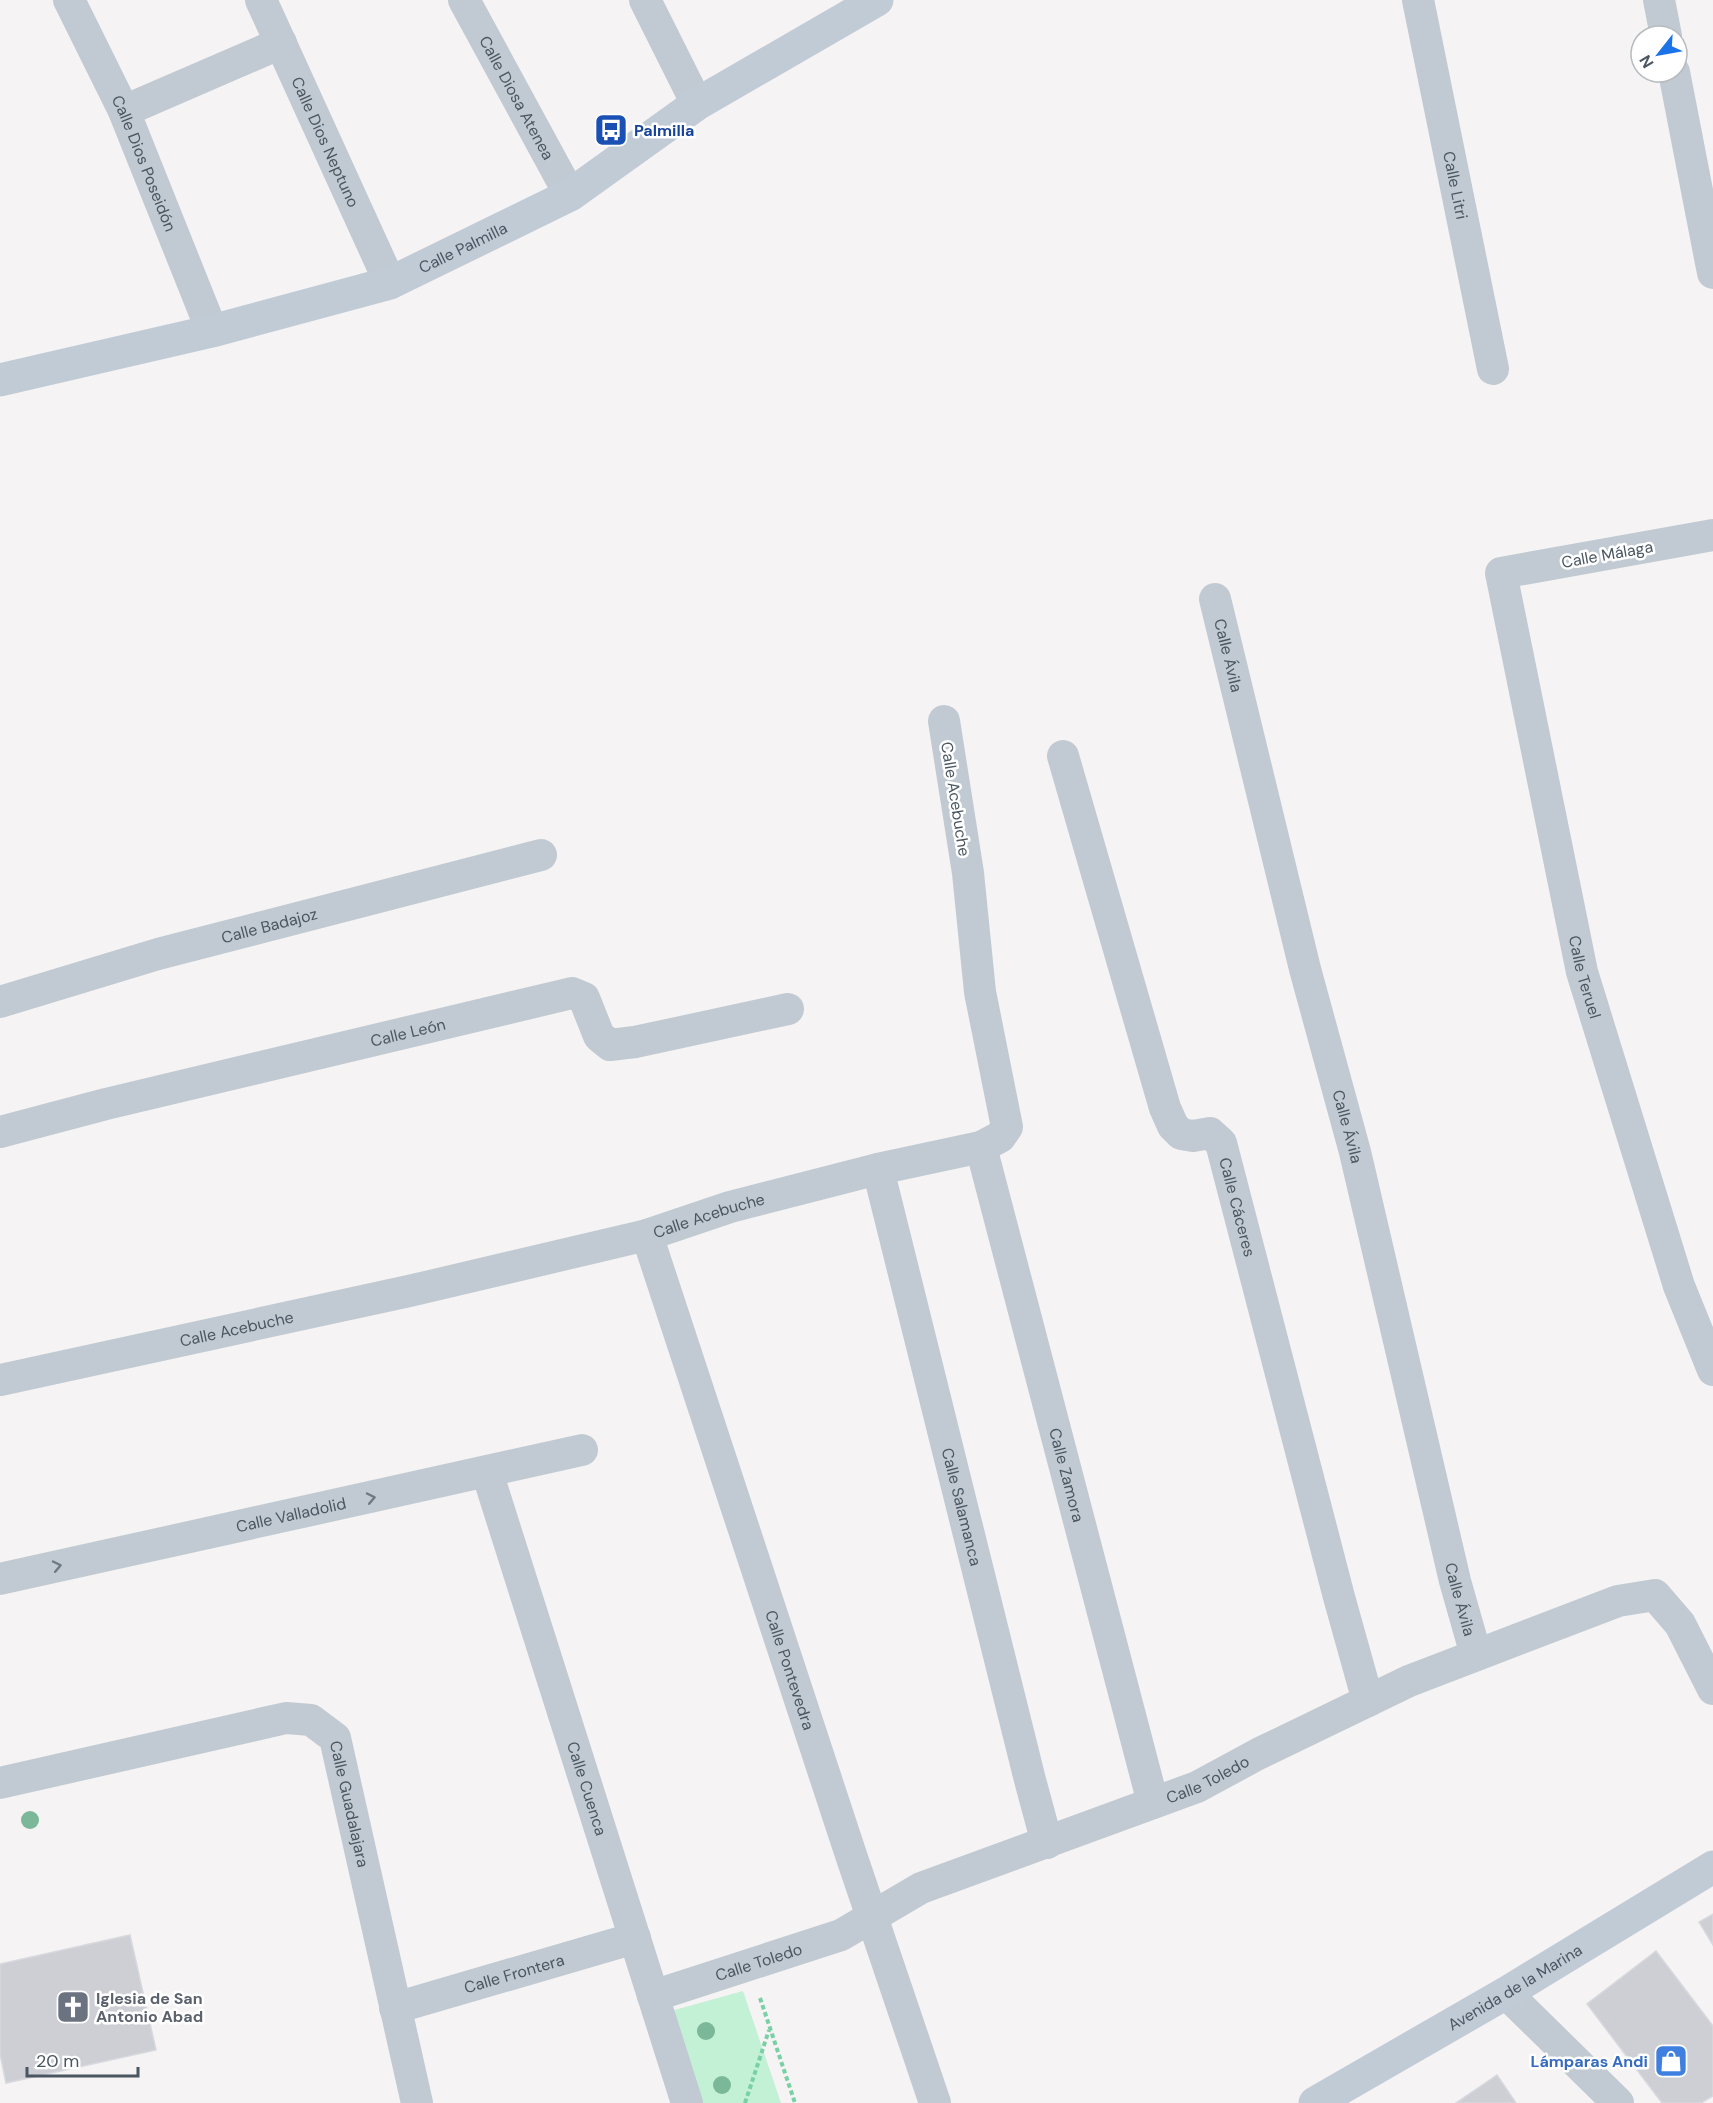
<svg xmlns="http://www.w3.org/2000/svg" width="1713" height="2103" font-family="'DM Sans',sans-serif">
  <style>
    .green { fill: #c3f1d5 }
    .building { fill: #cdcfd5; stroke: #d7d9de; stroke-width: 1.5 }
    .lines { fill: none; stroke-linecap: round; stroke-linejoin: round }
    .path { stroke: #7ad0a6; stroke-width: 4; stroke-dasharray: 4.5 3; stroke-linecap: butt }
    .street { stroke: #c1cad2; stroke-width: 32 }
    .secondary { stroke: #c1cbd6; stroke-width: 33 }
    .tree { fill: #7bb799 }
    .oneway { stroke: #6e7983 }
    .labels { text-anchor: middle; stroke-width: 5; stroke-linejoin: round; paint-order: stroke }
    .street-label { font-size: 16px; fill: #4a5661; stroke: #fff }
    .transit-label { font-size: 16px; font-weight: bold; fill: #164399; stroke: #fff; text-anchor: start }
    .worship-label { font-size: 16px; font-weight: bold; fill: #5b616d; stroke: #fff; text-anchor: start }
    .shop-label { font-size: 16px; font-weight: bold; fill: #366cbe; stroke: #fff; text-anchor: end }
  </style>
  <rect width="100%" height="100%" fill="#f5f3f3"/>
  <polygon class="green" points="743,1991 781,2103 702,2103 671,2011"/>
  <g class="building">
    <polygon points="1713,1914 1713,1945 1699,1922"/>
    <polygon points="130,1935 156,2050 6,2083 0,2054 0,1964"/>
    <polygon points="1656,1951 1713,2026 1713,2096 1701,2103 1662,2103 1587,2004"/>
    <polygon points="1497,2075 1516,2103 1456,2103"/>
  </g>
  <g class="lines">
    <g class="path">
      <polyline points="760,1998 795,2103"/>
      <polyline points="745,2103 769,2030"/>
    </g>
    <g class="street">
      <path id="s1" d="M69,0L124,111L212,331"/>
      <path id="s2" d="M261,0L390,283"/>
      <path id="s3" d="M464,0L570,195"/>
      <polyline points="645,0 697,104"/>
      <path id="s4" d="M1418,0L1493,369"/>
      <polyline points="1659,0 1666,36"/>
      <polyline points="1674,72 1713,273"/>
      <polyline points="124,111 281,43"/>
      <path id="s5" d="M1713,535L1501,573L1582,972L1679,1286L1713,1370"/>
      <path id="s6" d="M1215,599L1305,969L1355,1152L1455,1581L1476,1655"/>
      <path id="s7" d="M1063,756L1165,1108L1173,1126L1181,1134L1193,1136L1210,1133L1221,1143L1339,1597L1368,1701"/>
      <path id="s8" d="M0,1002L158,954L541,855"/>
      <path id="s9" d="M0,1132L106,1104L572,993L584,998L599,1036L610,1045L635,1042L788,1009"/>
      <path id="s10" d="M981,1147L1153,1803"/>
      <path id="s11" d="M878,1169L1030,1780L1047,1843"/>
      <path id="s12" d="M647,1235L851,1855L935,2103"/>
      <path id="s13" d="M0,1380L409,1291L647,1235L730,1207L878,1169L981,1147L1000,1137L1007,1127L980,992L968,873L944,721"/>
      <path id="s14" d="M487,1472L687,2103"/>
      <path id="s15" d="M0,1579L582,1450"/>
      <path id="s16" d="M0,1783L286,1718L311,1720L335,1738L417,2103"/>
      <polyline points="1506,1993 1618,2103"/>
      <path id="s17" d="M653,1996L841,1935L921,1888L1197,1787L1258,1754L1409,1681L1618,1601L1655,1595L1680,1624L1713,1689"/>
      <path id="s18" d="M395,2008L635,1938"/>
    </g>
    <g class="secondary">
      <path id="s19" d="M0,380L212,331L390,283L570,195L697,104L877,0"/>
      <path id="s20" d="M1315,2103L1506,1993L1713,1867"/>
    </g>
  </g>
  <g class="tree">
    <circle cx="30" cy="1820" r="9"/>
    <circle cx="706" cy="2031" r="9"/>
    <circle cx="722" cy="2085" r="9"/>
  </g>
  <defs><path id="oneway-chevron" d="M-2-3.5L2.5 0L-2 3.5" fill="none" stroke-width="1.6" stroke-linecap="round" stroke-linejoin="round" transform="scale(1.5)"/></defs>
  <g class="oneway">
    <use href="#oneway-chevron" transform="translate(371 1498) rotate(-12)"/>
    <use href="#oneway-chevron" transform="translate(57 1566) rotate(-12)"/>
  </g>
  <defs>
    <symbol id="bus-square" viewBox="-11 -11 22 22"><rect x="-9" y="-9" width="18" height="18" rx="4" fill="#1a4fb4" stroke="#fff"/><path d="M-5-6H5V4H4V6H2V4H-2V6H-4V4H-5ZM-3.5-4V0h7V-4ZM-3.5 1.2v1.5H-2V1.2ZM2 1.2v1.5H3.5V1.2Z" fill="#fff"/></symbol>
    <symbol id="church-square" viewBox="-11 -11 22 22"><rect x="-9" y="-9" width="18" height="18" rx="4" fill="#6b7280" stroke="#fff"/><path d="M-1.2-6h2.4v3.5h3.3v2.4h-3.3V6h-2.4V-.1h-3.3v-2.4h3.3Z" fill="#fff"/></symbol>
    <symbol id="shop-square" viewBox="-11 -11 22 22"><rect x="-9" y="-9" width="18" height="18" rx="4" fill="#3f7fe0" stroke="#fff"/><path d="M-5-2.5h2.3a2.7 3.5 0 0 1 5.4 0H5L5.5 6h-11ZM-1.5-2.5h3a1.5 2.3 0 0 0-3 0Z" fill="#fff"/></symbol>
  </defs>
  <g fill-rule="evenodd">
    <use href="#bus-square" x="592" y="111" width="38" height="38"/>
    <use href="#church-square" x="54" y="1988" width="38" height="38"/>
    <use href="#shop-square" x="1652" y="2042" width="38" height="38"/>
  </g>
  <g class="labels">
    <g class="street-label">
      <text dy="6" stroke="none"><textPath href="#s3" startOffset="111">Calle Diosa Atenea</textPath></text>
      <text dy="6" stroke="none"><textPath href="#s2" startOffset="156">Calle Dios Neptuno</textPath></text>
      <text dy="6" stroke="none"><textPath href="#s1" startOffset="180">Calle Dios Poseidón</textPath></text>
      <text dy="6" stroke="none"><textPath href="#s4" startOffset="189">Calle Litri</textPath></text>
      <text dy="6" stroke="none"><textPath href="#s19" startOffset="483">Calle Palmilla</textPath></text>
      <text transform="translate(1607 554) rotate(-10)" y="6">Calle Málaga</text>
      <text dy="6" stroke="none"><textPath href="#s6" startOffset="58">Calle Ávila</textPath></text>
      <text transform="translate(956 799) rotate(81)" y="6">Calle Acebuche</text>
      <text dy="6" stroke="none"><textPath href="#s8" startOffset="280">Calle Badajoz</textPath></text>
      <text dy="6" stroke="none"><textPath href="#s5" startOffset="628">Calle Teruel</textPath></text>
      <text dy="6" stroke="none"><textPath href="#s9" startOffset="420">Calle León</textPath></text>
      <text dy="6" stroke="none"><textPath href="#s6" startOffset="544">Calle Ávila</textPath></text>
      <text dy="6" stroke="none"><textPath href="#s7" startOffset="508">Calle Cáceres</textPath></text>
      <text dy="6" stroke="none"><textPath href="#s13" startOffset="728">Calle Acebuche</textPath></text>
      <text dy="6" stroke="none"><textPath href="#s13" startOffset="242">Calle Acebuche</textPath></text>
      <text dy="6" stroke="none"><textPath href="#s10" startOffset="339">Calle Zamora</textPath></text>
      <text dy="6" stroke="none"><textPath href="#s11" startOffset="348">Calle Salamanca</textPath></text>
      <text dy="6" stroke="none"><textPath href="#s15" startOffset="298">Calle Valladolid</textPath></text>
      <text dy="6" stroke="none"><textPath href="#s6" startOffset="1030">Calle Ávila</textPath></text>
      <text dy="6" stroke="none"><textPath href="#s12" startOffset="458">Calle Pontevedra</textPath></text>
      <text dy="6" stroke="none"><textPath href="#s17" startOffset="597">Calle Toledo</textPath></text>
      <text dy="6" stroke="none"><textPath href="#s14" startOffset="332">Calle Cuenca</textPath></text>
      <text dy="6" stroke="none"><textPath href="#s16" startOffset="416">Calle Guadalajara</textPath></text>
      <text dy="6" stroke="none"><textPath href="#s17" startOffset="111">Calle Toledo</textPath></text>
      <text dy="6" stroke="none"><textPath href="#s18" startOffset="124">Calle Frontera</textPath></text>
      <text dy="6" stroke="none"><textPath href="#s20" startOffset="231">Avenida de la Marina</textPath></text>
    </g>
    <g class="transit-label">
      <text x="634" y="136">Palmilla</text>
    </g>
    <g class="worship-label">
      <text x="96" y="2004">Iglesia de San<tspan x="96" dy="18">Antonio Abad</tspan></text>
    </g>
    <g class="shop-label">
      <text x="1648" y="2067">Lámparas Andi</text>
    </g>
  </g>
  <g transform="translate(1659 54) rotate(239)"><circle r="28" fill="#ffffff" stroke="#b7bbc0" stroke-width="1.5"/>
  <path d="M0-4.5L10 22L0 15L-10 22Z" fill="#1a73e8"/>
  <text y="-9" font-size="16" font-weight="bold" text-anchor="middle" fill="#4a5661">N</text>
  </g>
  <path d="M27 2067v9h111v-9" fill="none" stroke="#4a5661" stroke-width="3"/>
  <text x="36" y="2067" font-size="18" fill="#4a5661" stroke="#ffffff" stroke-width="4.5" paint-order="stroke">20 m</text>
</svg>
